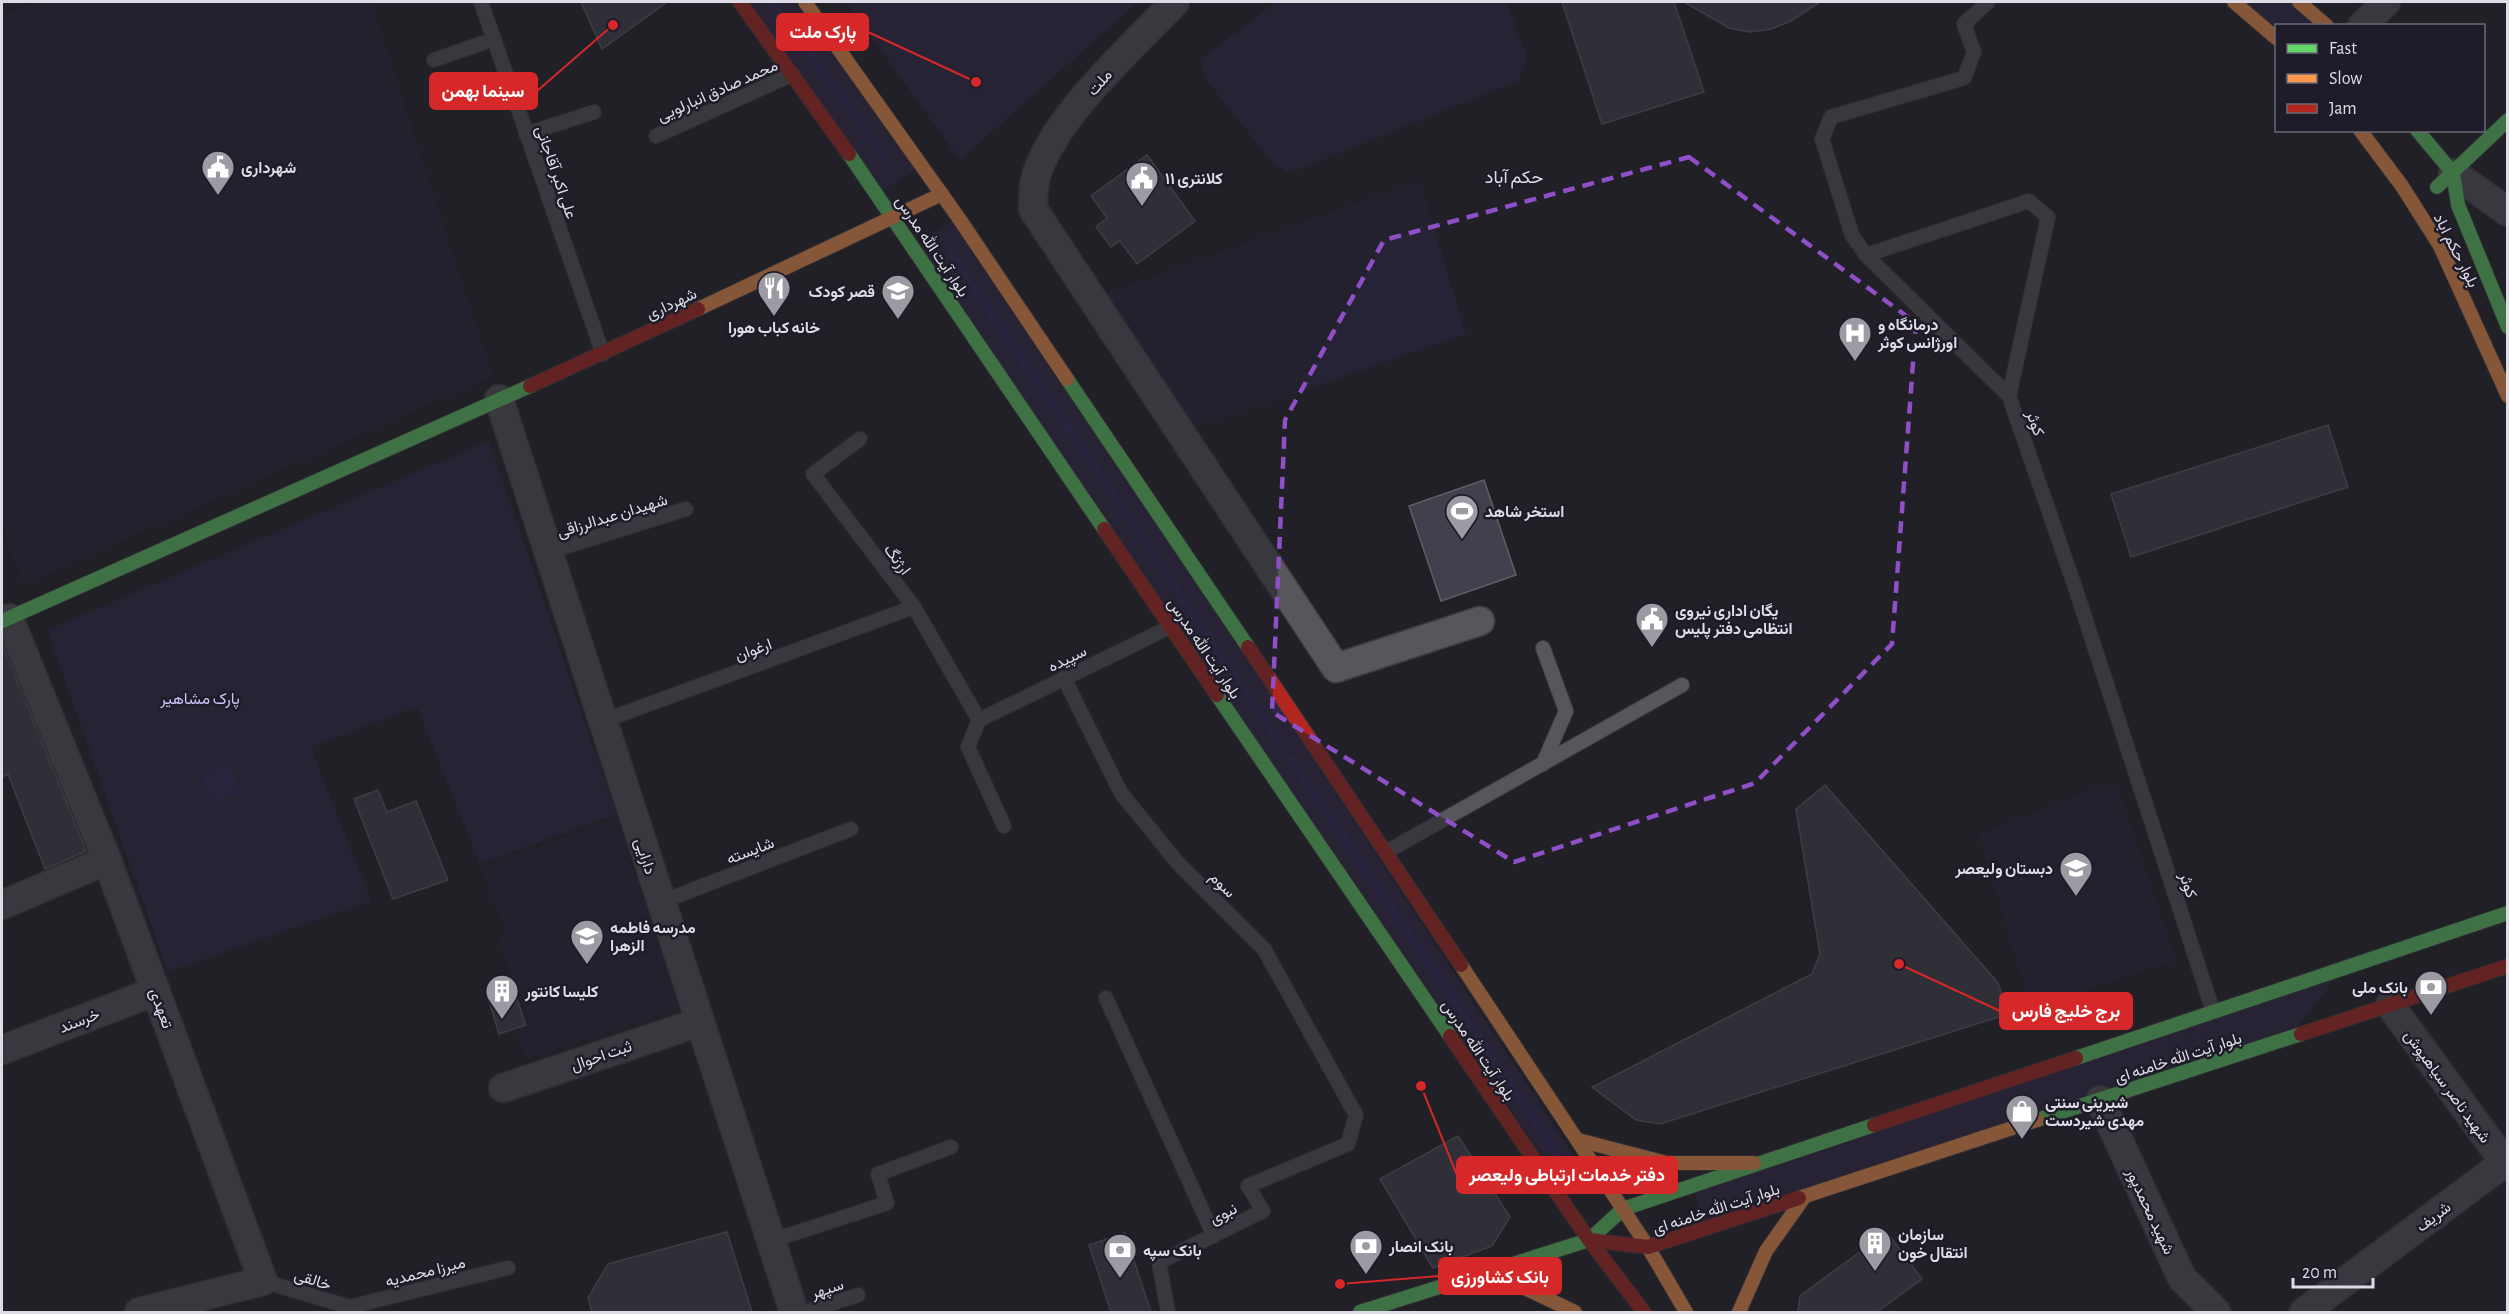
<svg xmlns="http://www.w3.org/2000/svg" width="2509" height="1314" font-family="'Alegreya Sans',Vazirmatn,sans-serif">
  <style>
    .built { fill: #272336 }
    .green { fill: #2f2646 }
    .water { fill: #37275b }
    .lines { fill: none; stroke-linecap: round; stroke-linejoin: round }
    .stream { stroke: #37275b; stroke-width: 8 }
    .building { fill: #433f4d; stroke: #605f65; stroke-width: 1.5 }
    .lane-casing { stroke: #3d3c42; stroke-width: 16 }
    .street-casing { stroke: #3d3c42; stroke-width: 31 }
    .fast-casing { stroke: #3d3c42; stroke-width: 16 }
    .slow-casing { stroke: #3d3c42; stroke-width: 16 }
    .jam-casing { stroke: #3d3c42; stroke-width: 16 }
    .lane { stroke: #57565b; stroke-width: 14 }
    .street { stroke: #57565b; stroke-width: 28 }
    .fast { stroke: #63d668; stroke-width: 14 }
    .slow { stroke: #ff974d; stroke-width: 14 }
    .jam { stroke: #b3261e; stroke-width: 14 }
    .marked { fill: none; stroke: #8f4fc7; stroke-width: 4.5; stroke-dasharray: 12 8; stroke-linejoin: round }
    .labels { text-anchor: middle; stroke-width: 5; stroke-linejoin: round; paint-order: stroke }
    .street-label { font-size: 16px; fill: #dedce6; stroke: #1f1c2a }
    .poi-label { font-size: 16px; font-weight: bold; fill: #dedce6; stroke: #1f1c2a; text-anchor: start }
    .park-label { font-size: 16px; fill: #cec2f8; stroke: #1f1c2a }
    .neighbourhood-label { font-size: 18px; fill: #dedce6; stroke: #1f1c2a }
    .leader { fill: none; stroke: #d62828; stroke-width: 2 }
    .callout-dot { fill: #d62828; stroke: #1f1c2a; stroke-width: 2 }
    .callout { fill: #d62828; stroke: #d62828; stroke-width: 2 }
    .callout-label { font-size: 18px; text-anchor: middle; font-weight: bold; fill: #fff }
  </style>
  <rect width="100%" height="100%" fill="#212026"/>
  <g class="built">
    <polygon points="37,2 371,2 493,376 23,585 2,524 2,16"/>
    <polygon points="1420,180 1466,334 1192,429 1104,294"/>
    <polygon points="2115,780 2176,961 2030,1007 1979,834"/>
    <polygon points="617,818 679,1008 526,1060 516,1031 530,1026 498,939 507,934 481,868"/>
  </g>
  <g class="green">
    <polygon points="740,2 805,2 923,166 877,194"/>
    <polygon points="846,2 1138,2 960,160"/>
    <polygon points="1275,2 1506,2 1527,56 1519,81 1290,173 1273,163 1204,77 1202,59"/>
    <polygon points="2234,2 2299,2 2327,25 2276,26"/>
    <polygon points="958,217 1583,1170 1576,1182 1563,1185 913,246"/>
    <polygon points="489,441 616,814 480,864 417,707 311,747 371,901 168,972 47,630"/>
    <polygon points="2343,969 2290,1036 2202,1065 2186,1023 2201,1067 1705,1229 1693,1184"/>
  </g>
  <polygon class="water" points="229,763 240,793 211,803 201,773"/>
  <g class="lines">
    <g class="stream">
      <polyline points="772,2 883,154"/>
      <polyline points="950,253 1277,738"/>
      <polyline points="1291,759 1567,1168"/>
    </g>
  </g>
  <g class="building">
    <polygon points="581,2 667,2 602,49"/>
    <polygon points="1562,2 1674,2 1704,92 1602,124"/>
    <polygon points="1684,2 1820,2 1791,21 1771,29 1750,32 1729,28"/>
    <polygon points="1147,155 1195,221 1137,264 1120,241 1111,247 1096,227 1107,218 1091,196"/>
    <polygon points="2328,425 2348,487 2131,557 2111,494"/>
    <polygon points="1484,480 1516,575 1441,601 1409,506"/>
    <polygon points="2,643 86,851 45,869 8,774 2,777"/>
    <polygon points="1825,785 1998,983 2008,1014 1660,1124 1636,1120 1592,1087 1812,974 1820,954 1796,809"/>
    <polygon points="378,790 387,812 416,801 448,880 393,899 354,799"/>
    <polygon points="508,995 510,1001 517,999 526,1025 499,1034 489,1001"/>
    <polygon points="1458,1136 1510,1217 1492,1246 1433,1268 1380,1179"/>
    <polygon points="727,1232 752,1312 592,1312 588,1298 608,1264"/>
    <polygon points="1887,1232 1922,1279 1877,1312 1798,1312 1800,1296"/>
    <polygon points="1125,1233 1151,1312 1111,1312 1089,1245"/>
  </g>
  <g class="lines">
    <defs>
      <g id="lane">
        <polyline points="481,2 603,354"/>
        <polyline points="1988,2 1964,24 1974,52 1964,78 1831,117 1822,139 1852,235 1866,255 2009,396 2076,590 2213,1011"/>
        <polyline points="434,60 494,39"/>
        <polyline points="526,134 594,112"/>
        <polyline points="656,136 793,74"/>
        <polyline points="1866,255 2029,201 2048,217 2009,396"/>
        <polyline points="860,439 813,474 914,607 979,720"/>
        <polyline points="548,552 686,509"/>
        <polyline points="1064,678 1121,793 1177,862 1264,949 1356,1115 1348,1144 1248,1186 1263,1211 1159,1262 1168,1312"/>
        <polyline points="979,720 1170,627"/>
        <polyline points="979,720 968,747 1004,826"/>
        <polyline points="603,721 914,607"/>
        <polyline points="1543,764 1566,711 1543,648"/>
        <polyline points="1386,852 1682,685"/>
        <polyline points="661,902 851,829"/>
        <polyline points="1106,998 1214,1236"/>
        <polyline points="771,1241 887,1203 878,1174 951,1147"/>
        <polyline points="263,1281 349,1307 351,1312"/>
        <polyline points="349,1307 508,1268"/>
        <polyline points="805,1312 858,1295"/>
      </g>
      <g id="street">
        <path d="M1175,2C1132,47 1057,114 1037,173C1033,185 1033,197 1033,209L1336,668L1480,621"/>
        <polyline points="2362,26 2386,2"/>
        <polyline points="2453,173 2508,212"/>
        <polyline points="499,399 794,1312"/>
        <polyline points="9,618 107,860 263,1281 139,1312"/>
        <polyline points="2,905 107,860"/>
        <polyline points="2390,1005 2508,1167"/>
        <polyline points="2,1050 156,991"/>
        <polyline points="503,1088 700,1022"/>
        <polyline points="2100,1100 2182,1278 2216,1312"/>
        <polyline points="2304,1312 2504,1163"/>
      </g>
      <g id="fast">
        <polyline points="2417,130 2453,173 2458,205 2508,327"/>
        <polyline points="849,154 1104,529"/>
        <polyline points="2437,187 2508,120"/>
        <polyline points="1067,379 1248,647"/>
        <polyline points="2,621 530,386"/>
        <polyline points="1217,695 1450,1036"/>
        <polyline points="2076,1058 2508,913"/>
        <polyline points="2037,1120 2301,1034"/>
        <polyline points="1360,1312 1589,1240 1623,1209 1874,1125"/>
      </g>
      <g id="slow">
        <polyline points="805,2 958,217 1067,379"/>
        <polyline points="2234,2 2276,38"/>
        <polyline points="2299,2 2327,26"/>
        <polyline points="2360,130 2402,186 2440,246 2508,396"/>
        <polyline points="698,309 942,194"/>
        <polyline points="1461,965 1648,1247 1686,1312"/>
        <polyline points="1578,1140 1667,1163 1754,1163"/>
        <polyline points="1799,1198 2037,1120"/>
        <polyline points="1491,1272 1575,1312"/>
        <polyline points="1739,1312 1766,1251 1805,1196"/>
      </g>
      <g id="jam">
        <polyline points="740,2 849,154"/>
        <polyline points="530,386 698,309"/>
        <polyline points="1104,529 1217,695"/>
        <polyline points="1248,647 1461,965"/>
        <polyline points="2301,1034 2508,966"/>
        <polyline points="1450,1036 1589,1240 1644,1312"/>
        <polyline points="1874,1125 2076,1058"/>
        <polyline points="1589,1240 1648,1247 1799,1198"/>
      </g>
    </defs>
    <use href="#lane" class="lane-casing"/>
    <use href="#street" class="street-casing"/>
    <use href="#fast" class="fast-casing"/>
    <use href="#slow" class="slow-casing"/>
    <use href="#jam" class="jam-casing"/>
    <use href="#lane" class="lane"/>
    <use href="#street" class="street"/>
    <use href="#fast" class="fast"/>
    <use href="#slow" class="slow"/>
    <use href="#jam" class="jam"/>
  </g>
  <path d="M0 0H2509V1314H0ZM1689,157L1916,323L1892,644L1755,783L1514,862L1272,712L1285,420L1384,240Z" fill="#212026" fill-opacity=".55" fill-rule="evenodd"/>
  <path class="marked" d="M1689,157L1916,323L1892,644L1755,783L1514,862L1272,712L1285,420L1384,240Z"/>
  <defs>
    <symbol id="civic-pin" viewBox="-11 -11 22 30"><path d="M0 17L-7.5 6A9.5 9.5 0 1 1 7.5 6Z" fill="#9c9aa3" stroke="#1f1c2a"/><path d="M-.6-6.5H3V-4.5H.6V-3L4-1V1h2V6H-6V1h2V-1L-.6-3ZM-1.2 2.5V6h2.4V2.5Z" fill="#fff"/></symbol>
    <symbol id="restaurant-pin" viewBox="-11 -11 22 30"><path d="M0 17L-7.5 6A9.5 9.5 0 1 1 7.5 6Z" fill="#9c9aa3" stroke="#1f1c2a"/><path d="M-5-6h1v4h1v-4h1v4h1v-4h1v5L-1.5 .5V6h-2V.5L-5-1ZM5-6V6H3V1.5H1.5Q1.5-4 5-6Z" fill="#fff"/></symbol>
    <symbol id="school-pin" viewBox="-11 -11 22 30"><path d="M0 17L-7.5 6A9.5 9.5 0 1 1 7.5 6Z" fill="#9c9aa3" stroke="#1f1c2a"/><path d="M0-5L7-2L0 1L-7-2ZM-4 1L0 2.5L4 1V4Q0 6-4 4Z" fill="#fff"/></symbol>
    <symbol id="hospital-pin" viewBox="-11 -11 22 30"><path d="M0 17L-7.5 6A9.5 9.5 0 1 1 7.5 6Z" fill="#9c9aa3" stroke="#1f1c2a"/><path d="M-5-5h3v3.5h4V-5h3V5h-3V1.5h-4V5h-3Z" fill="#fff"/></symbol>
    <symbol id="stadium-pin" viewBox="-11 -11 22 30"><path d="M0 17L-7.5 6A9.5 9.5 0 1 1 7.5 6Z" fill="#9c9aa3" stroke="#1f1c2a"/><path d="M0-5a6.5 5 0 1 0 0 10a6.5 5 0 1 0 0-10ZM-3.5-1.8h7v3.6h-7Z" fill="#fff"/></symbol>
    <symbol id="bank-pin" viewBox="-11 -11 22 30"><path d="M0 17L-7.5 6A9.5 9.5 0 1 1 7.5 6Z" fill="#9c9aa3" stroke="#1f1c2a"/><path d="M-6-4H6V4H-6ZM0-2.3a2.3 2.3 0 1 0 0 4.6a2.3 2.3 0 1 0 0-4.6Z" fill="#fff"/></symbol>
    <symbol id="building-pin" viewBox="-11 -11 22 30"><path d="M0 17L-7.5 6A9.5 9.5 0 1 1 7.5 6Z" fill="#9c9aa3" stroke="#1f1c2a"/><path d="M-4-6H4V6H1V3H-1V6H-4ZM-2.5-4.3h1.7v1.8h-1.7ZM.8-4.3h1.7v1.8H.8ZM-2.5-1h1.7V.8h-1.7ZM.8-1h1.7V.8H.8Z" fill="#fff"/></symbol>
    <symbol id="shop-pin" viewBox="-11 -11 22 30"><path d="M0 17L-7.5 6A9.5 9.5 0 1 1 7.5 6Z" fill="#9c9aa3" stroke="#1f1c2a"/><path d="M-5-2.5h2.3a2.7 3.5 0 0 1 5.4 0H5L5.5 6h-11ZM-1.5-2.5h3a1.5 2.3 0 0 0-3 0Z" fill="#fff"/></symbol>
  </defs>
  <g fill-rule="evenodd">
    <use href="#civic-pin" x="199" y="148" width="38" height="52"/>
    <use href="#civic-pin" x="1123" y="159" width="38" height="52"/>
    <use href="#restaurant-pin" x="755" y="269" width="38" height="52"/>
    <use href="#school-pin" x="879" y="272" width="38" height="52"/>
    <use href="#hospital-pin" x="1836" y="314" width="38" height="52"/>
    <use href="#stadium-pin" x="1443" y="492" width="38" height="52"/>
    <use href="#civic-pin" x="1633" y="600" width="38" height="52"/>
    <use href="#school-pin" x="2057" y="849" width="38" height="52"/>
    <use href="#school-pin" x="568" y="917" width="38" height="52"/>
    <use href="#bank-pin" x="2412" y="968" width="38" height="52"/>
    <use href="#building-pin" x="483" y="972" width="38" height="52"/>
    <use href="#shop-pin" x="2003" y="1092" width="38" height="52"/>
    <use href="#building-pin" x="1856" y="1224" width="38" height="52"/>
    <use href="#bank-pin" x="1347" y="1227" width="38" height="52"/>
    <use href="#bank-pin" x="1101" y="1231" width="38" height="52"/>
  </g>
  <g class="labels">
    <g class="street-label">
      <text transform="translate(1099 82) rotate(-49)" y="6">ملت</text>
      <text transform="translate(717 90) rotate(-24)" y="6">محمد صادق انبارلویی</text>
      <text transform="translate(557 172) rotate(71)" y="6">علی اکبر آقاجانی</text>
      <text transform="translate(933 246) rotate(56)" y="6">بلوار آیت الله مدرس</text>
      <text transform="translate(2457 250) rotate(63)" y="6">بلوار حکم اباد</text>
      <text transform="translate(671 303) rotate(-25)" y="6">شهرداری</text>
      <text transform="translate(2036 423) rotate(71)" y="6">کوثر</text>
      <text transform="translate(612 515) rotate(-17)" y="6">شهیدان عبدالرزاقی</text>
      <text transform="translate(898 559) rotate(53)" y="6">ارژنگ</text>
      <text transform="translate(1205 648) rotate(56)" y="6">بلوار آیت الله مدرس</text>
      <text transform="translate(753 649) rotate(-20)" y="6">ارغوان</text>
      <text transform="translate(1067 658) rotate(-26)" y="6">سپیده</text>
      <text transform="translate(750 850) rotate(-21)" y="6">شایسته</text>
      <text transform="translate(646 856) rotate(72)" y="6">دارایی</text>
      <text transform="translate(1223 884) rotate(45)" y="6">سوم</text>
      <text transform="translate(2189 885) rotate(72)" y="6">کوثر</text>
      <text transform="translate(162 1008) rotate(70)" y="6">تعهدی</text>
      <text transform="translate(79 1020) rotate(-21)" y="6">خرسند</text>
      <text transform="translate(1479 1050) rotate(56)" y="6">بلوار آیت الله مدرس</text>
      <text transform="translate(601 1055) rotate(-19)" y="6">ثبت احوال</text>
      <text transform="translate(2178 1057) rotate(-18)" y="6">بلوار آیت الله خامنه ای</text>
      <text transform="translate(2448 1086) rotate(54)" y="6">شهید ناصر سیاهپوش</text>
      <text transform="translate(1716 1208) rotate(-18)" y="6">بلوار آیت الله خامنه ای</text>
      <text transform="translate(2151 1211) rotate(65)" y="6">شهید محمدپور</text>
      <text transform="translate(1223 1213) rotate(-27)" y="6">نبوی</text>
      <text transform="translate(2433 1216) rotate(-37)" y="6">شریف</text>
      <text transform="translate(425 1271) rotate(-14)" y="6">میرزا محمدیه</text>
      <text transform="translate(313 1279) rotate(17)" y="6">خالقی</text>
      <text transform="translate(827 1288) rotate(-18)" y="6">سپهر</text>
    </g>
    <g class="poi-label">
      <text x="241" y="173">شهرداری</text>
      <text x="1165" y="184">کلانتری ۱۱</text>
      <text x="875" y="297" text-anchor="end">قصر کودک</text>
      <text x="1878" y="330">درمانگاه و<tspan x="1878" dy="18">اورژانس کوثر</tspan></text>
      <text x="774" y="333" text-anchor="middle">خانه کباب هورا</text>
      <text x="1485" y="517">استخر شاهد</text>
      <text x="1675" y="616">یگان اداری نیروی<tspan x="1675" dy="18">انتظامی دفتر پلیس</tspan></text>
      <text x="2053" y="874" text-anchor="end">دبستان ولیعصر</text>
      <text x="610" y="933">مدرسه فاطمه<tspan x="610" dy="18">الزهرا</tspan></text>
      <text x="2408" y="993" text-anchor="end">بانک ملی</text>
      <text x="525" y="997">کلیسا کانتور</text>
      <text x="2045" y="1108">شیرینی سنتی<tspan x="2045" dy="18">مهدی شیردست</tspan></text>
      <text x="1898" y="1240">سازمان<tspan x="1898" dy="18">انتقال خون</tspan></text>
      <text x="1389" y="1252">بانک انصار</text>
      <text x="1143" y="1256">بانک سپه</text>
    </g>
    <g class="park-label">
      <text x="200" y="704">پارک مشاهیر</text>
    </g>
    <g class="neighbourhood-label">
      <text x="1514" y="183">حکم آباد</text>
    </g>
  </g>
  <path class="leader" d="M976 82L868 32M613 25L537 91M1899 964L2000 1011M1421 1086L1457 1175M1340 1284L1439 1276"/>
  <g class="callout-dot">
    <circle cx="976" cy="82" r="6"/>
    <circle cx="613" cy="25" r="6"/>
    <circle cx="1899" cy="964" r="6"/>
    <circle cx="1421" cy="1086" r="6"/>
    <circle cx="1340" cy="1284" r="6"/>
  </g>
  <g class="callout">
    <rect x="777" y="14" width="91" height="36" rx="6"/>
    <rect x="430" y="73" width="107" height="36" rx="6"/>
    <rect x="2000" y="993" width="132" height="36" rx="6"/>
    <rect x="1457" y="1157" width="220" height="36" rx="6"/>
    <rect x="1439" y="1258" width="122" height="36" rx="6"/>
  </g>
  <g class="callout-label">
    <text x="823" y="38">پارک ملت</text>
    <text x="483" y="97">سینما بهمن</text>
    <text x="2066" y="1017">برج خلیج فارس</text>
    <text x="1567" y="1181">دفتر خدمات ارتباطی ولیعصر</text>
    <text x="1500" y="1283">بانک کشاورزی</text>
  </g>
  <rect width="2509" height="1314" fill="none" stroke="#dedce6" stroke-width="6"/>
  <rect x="2275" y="24" width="210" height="108" fill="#1f1c2a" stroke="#6b6975" stroke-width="1.5"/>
  <rect x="2287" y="44" width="30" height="9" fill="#63d668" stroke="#6b6975" stroke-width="1.5"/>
  <text x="2329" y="54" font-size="18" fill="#dedce6">Fast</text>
  <rect x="2287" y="74" width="30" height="9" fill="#ff974d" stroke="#6b6975" stroke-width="1.5"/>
  <text x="2329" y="84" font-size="18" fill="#dedce6">Slow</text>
  <rect x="2287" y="104" width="30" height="9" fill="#b3261e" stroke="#6b6975" stroke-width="1.5"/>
  <text x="2329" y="114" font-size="18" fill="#dedce6">Jam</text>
  <path d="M2293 1278v9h80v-9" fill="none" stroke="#dedce6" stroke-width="3"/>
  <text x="2302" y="1278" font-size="18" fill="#dedce6" stroke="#1f1c2a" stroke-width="4.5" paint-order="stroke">20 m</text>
</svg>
